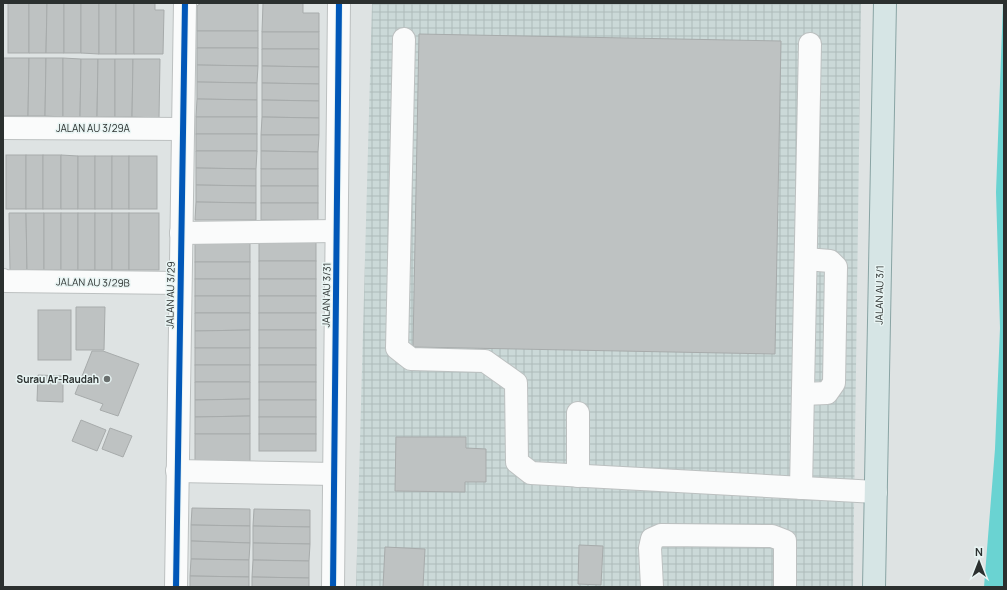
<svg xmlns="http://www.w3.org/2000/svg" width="1007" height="590" font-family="Manrope,sans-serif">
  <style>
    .industrial { fill: url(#industrial-grid) }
    .water { fill: #6ad3d2 }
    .building { fill: #bec2c2; stroke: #a7abab }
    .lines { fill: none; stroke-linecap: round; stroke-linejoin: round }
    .minor-casing { stroke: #bcc0c0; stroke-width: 24 }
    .major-casing { stroke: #89a4a4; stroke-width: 24 }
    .minor { stroke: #fafbfb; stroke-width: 22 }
    .major { stroke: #d6e5e5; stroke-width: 22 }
    .cycleway-casing { stroke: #e8f4f3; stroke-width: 8 }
    .cycleway { stroke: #0057b8; stroke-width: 6 }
    .poi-dot { fill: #6a6f6e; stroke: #e8f4f3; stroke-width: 1.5 }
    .labels { text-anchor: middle; stroke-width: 3; stroke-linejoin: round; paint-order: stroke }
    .street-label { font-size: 10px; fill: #2b302f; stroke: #e8f4f3 }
    .poi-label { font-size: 10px; font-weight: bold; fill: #2b302f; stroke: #e8f4f3; text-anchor: end }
  </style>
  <defs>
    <pattern id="industrial-grid" width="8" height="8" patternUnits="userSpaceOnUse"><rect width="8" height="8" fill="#cbd9d8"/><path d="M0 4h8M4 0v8" fill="none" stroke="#aebbba"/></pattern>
  </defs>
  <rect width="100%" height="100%" fill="#dee3e3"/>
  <polygon class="industrial" points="372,3 861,3 853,587 356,587"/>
  <polygon class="water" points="1003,3 1004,3 1004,587 984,587 995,449 1000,328 996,192"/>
  <g class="building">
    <rect x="8" y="3" width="21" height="50"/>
    <polygon points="29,3 47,3 46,53 29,53"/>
    <polygon points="47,3 64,3 64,53 46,53"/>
    <rect x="64" y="3" width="17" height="50"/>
    <polygon points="81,3 99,3 99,54 81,53"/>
    <rect x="99" y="3" width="17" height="51"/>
    <rect x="116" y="3" width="18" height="51"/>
    <polygon points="134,3 155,3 155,10 164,10 163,54 134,54"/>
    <polygon points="201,3 258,3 258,31 197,31 197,6"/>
    <polygon points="263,3 303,3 303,13 319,13 319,32 262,32"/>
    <rect x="197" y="31" width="61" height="17"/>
    <rect x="262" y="32" width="57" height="17"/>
    <polygon points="419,34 781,41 775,354 413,347"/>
    <polygon points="197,48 258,48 258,66 197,65"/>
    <polygon points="262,49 319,49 319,67 262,66"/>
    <polygon points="3,58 29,58 28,116 3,116"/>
    <polygon points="29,58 46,58 45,116 28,116"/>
    <polygon points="46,58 63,58 63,117 45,116"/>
    <polygon points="63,58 81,59 80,117 63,117"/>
    <polygon points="81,59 98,59 97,117 80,117"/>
    <polygon points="98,59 115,59 115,117 97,117"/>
    <polygon points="115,59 133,59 132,117 115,117"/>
    <polygon points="133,59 160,59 159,118 132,117"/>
    <polygon points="197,65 258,66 257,83 197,82"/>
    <polygon points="262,66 319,67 319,84 262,83"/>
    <polygon points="197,82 257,83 257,100 197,99"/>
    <polygon points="262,83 319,84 319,101 262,100"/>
    <polygon points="197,99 257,100 257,117 196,117"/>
    <polygon points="262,100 319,101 319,118 262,117"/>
    <rect x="196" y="117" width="61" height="17"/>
    <polygon points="262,117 319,118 319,135 261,135"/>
    <rect x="196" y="134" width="61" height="17"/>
    <polygon points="261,135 319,135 318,152 261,151"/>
    <polygon points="196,151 257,151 256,169 196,168"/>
    <polygon points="261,151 318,152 318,169 261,169"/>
    <rect x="6" y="155" width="20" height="54"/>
    <rect x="26" y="155" width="17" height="54"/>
    <rect x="43" y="155" width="18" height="54"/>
    <polygon points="61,155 78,156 78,209 61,209"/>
    <rect x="78" y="156" width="17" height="53"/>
    <rect x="95" y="156" width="17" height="53"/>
    <rect x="112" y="156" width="17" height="53"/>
    <rect x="129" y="156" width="28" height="53"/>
    <polygon points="196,168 256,169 256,186 196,185"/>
    <rect x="261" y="169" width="57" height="17"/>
    <polygon points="196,185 256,186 256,203 196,202"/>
    <rect x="261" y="186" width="57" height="17"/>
    <polygon points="196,202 256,203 256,220 195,220"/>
    <rect x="261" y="203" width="57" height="17"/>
    <polygon points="9,213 26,213 27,270 10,271"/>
    <polygon points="26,213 44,213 44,270 27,270"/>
    <rect x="44" y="213" width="17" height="57"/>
    <rect x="61" y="213" width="17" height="57"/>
    <rect x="78" y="213" width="17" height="57"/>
    <rect x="95" y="213" width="17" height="57"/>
    <rect x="112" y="213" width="17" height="57"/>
    <rect x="129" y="213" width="30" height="57"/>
    <rect x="195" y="235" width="55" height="27"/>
    <rect x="259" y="238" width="57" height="23"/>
    <rect x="259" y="261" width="57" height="18"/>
    <rect x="195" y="262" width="55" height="17"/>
    <rect x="195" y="279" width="55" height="17"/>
    <rect x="259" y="279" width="57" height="17"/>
    <rect x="195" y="296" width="55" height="17"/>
    <rect x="259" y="296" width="57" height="17"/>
    <polygon points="76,307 105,307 104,350 76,350"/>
    <rect x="38" y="310" width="33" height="50"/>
    <polygon points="195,313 250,313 250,330 195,331"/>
    <rect x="259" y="313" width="57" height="17"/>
    <polygon points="250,330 250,348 195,348 195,331"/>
    <rect x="259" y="330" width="57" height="18"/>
    <rect x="195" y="348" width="55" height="17"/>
    <rect x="259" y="348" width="57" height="17"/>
    <polygon points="92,351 103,351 139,364 118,416 100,410 103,404 75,394"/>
    <rect x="195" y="365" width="55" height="17"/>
    <rect x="259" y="365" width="57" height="17"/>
    <polygon points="38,375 63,376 63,402 37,401"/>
    <polygon points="195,382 250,382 250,399 195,400"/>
    <rect x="259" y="382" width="57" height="18"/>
    <polygon points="250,399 250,416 195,417 195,400"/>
    <rect x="259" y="400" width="57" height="17"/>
    <polygon points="250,416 250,434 195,434 195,417"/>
    <rect x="259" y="417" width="57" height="17"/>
    <polygon points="81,420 106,430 97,451 72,441"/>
    <polygon points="110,428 132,436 123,457 102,449"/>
    <rect x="195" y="434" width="55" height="29"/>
    <rect x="259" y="434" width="57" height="17"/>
    <polygon points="396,437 466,437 466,448 486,449 486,482 465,482 465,492 395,491"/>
    <polygon points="192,508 250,509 250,526 191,525"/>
    <polygon points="254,509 310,510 310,527 253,526"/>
    <polygon points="191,525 250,526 250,543 191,541"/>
    <polygon points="253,526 310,527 310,544 253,543"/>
    <polygon points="191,541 250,543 249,560 191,559"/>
    <polygon points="253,543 310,544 309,561 253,560"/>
    <polygon points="579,545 603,546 601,585 578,584"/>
    <polygon points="385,547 425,549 423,587 383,587"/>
    <polygon points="191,559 249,560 249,577 190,576"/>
    <polygon points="253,560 309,561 309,578 252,577"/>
    <polygon points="190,576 249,577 249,587 190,587"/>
    <polygon points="252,577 309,578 309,587 252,587"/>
  </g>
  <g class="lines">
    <defs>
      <g id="minor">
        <polyline points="404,39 397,348 411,359 485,361 516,383 517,462 531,473 876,492"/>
        <polyline points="3,128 183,129"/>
        <polyline points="181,233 336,231"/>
        <polyline points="3,280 5,281 180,283"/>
        <polyline points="803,394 827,393 834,383 836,267 830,261 806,259"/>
        <polyline points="578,413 578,476"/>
        <polyline points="177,471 334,474"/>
        <polyline points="801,488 810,44"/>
        <polyline points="176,587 185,3"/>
        <polyline points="333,587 339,3"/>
        <polyline points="652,587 650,548 652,539 661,535 772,536 785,541 785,587"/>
      </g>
      <polyline id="major" points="874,587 885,3"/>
    </defs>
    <use href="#minor" class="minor-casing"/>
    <use href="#major" class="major-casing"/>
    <use href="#minor" class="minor"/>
    <use href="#major" class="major"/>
    <defs>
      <g id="cycleway">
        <polyline points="176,587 185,3"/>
        <polyline points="333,587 339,3"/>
      </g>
    </defs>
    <use href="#cycleway" class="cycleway-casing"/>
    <use href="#cycleway" class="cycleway"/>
  </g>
  <circle class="poi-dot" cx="107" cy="379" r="4"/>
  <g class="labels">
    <g class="street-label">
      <text x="93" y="132">JALAN AU 3/29A</text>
      <text transform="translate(93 282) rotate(1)" y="4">JALAN AU 3/29B</text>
      <text transform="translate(170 295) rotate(-89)" y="4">JALAN AU 3/29</text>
      <text transform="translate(326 295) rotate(-89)" y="4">JALAN AU 3/31</text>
      <text transform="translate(879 295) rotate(-89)" y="4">JALAN AU 3/1</text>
    </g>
    <g class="poi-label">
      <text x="99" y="383">Surau Ar-Raudah</text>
    </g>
  </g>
  <rect width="1007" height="590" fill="none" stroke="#2b302f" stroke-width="8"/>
  <g transform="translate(979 562)" stroke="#e8f4f3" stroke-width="3" paint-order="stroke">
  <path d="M0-3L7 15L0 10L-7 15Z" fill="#2b302f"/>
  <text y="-6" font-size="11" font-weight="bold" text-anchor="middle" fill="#2b302f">N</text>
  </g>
</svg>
